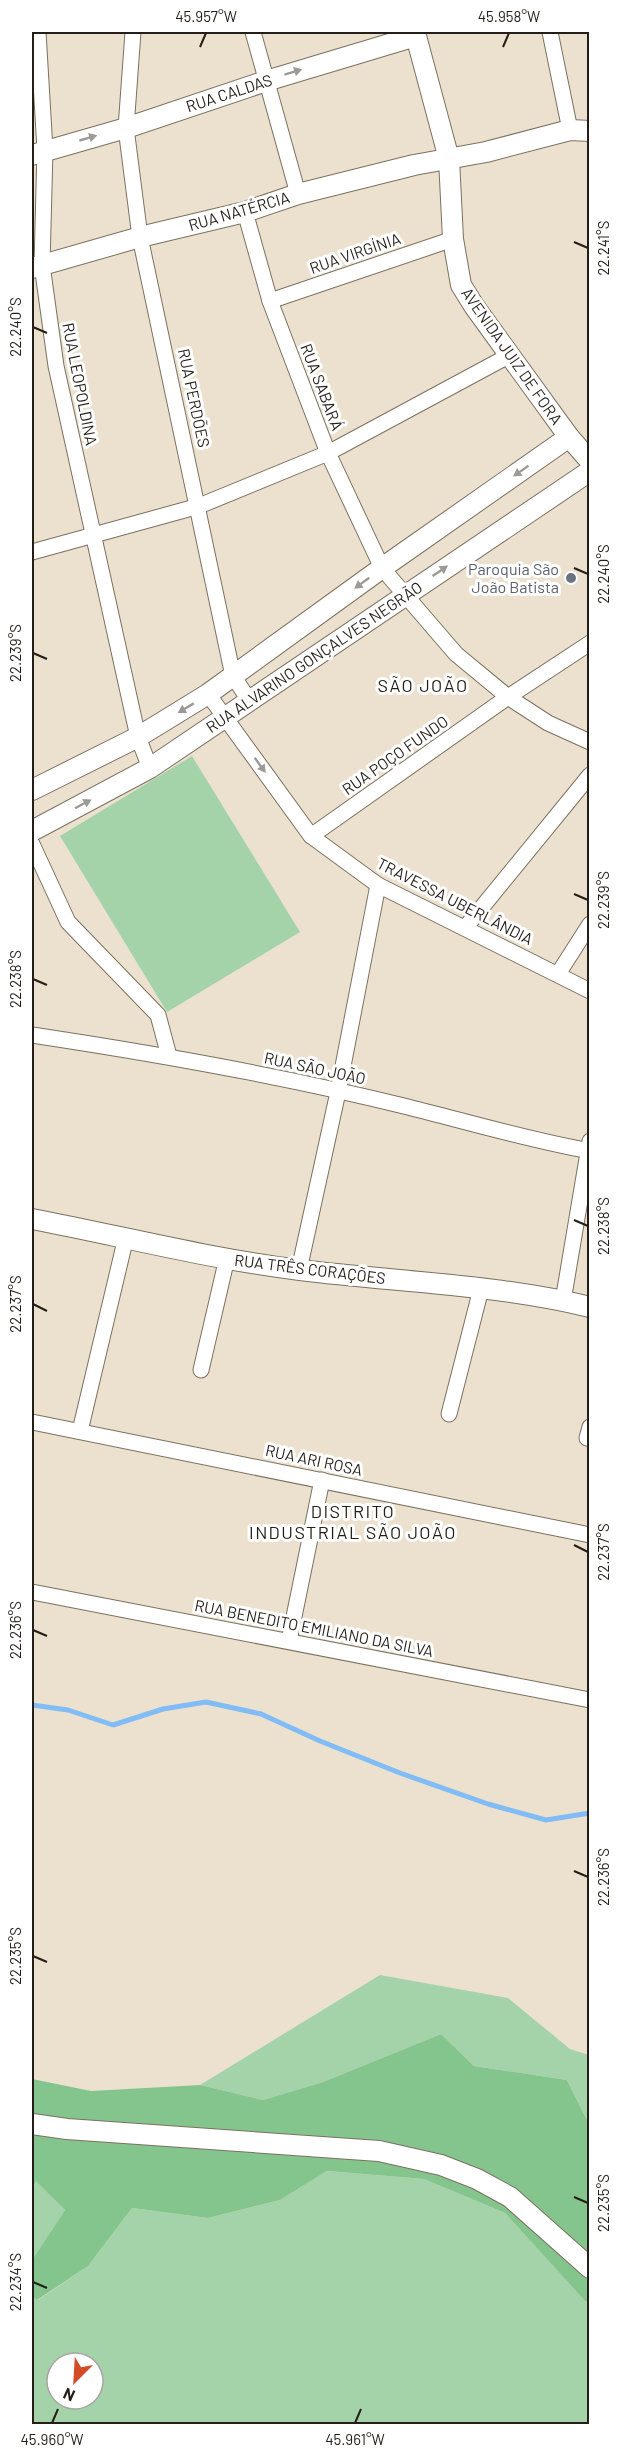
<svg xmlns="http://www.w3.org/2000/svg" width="621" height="2456" font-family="Barlow,sans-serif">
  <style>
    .green { fill: #a4d3aa; fill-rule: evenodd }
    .forest { fill: #84c58e }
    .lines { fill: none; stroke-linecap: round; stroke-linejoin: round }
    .stream { stroke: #81bcf6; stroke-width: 5 }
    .minor-casing { stroke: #7b7160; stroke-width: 17 }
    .tertiary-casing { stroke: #7b7160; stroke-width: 22 }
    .minor { stroke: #fff; stroke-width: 15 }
    .tertiary { stroke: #fff; stroke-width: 20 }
    .oneway { fill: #9c9a97 }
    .ticks { fill: none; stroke: #231f18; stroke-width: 2 }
    .worship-dot { fill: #6b7280; stroke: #fff; stroke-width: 2 }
    .labels { text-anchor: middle; stroke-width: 6; stroke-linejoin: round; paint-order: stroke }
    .street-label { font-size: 16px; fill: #231f18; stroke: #fff }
    .worship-label { font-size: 16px; fill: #5b616d; stroke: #fff; text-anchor: end }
    .neighbourhood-label { font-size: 18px; letter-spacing: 1.5px; fill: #231f18; stroke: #fff }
    .neatline { fill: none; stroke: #231f18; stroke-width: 2 }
    .ticks-label { font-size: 15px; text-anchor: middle; fill: #231f18 }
  </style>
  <rect width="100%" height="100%" fill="#ece1ce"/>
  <g class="green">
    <polygon points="192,756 300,932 167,1012 60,836"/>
    <polygon points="380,1975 508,1998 570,2049 589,2055 589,2120 587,2120 567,2080 474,2066 441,2034 323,2082 263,2100 200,2085"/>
    <path d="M327,2171L424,2179L505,2213L585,2301L589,2303V2424H32V2296L38,2300L88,2266L132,2208L208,2218L280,2200ZM57,2363H93V2399H57Z"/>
    <polygon points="36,2180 65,2210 32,2260 32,2187"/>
  </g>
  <polygon class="forest" points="441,2034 474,2066 567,2080 587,2120 589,2120 589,2303 585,2301 505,2213 424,2179 327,2171 280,2200 208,2218 132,2208 88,2266 37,2300 32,2296 32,2260 65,2210 36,2181 32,2187 32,2079 91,2091 200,2085 263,2100 323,2082"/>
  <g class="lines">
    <polyline class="stream" points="32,1705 68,1710 113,1725 163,1709 206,1702 261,1714 320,1741 400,1773 488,1804 546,1820 590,1813"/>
    <defs>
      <g id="minor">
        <polyline points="38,32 45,150 42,265 56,366 138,737 150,768"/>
        <polyline points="133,32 126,128 140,237 233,676 249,700"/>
        <polyline points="253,32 298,194"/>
        <polyline points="550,32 570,130"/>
        <polyline points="245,212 270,301 328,453 382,568 456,654 508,697 548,723 590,742"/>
        <polyline points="270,301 453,239"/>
        <polyline points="32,552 199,506 328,453 510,355"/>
        <polyline points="208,694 311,836 378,885 590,991"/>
        <polyline points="311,836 508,697 590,643"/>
        <polyline points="32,844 68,922 158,1015 169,1056"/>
        <polyline points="465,928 590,775"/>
        <polyline points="558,974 590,924"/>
        <path d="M32,1035C158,1054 284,1076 408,1107C468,1122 528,1140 590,1151"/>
        <polyline points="299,1270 338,1092 378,885"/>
        <polyline points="563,1301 590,1141"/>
        <polyline points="201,1370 227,1258"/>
        <polyline points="449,1414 481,1289"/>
        <polyline points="32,1422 590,1535"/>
        <polyline points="80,1431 126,1237"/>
        <polyline points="587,1438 590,1427"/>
        <polyline points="32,1592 590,1700"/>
        <polyline points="289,1641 322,1480"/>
      </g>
      <g id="tertiary">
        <polyline points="32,155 126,128 266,81 416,36 449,159 453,239 461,285 474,306 569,437 590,461"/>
        <polyline points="32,268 140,237 245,212 298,194 414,165 486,152 570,130 590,131"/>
        <polyline points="32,790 138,737 208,694 382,568 569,437"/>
        <polyline points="32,831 150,768 590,471"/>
        <path d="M32,1219C121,1236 210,1259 300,1270C397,1282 495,1284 590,1307"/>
        <polyline points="32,2124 67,2129 379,2151 441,2165 477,2179 510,2197 590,2268"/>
      </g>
    </defs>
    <use href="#minor" class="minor-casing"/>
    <use href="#tertiary" class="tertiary-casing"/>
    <use href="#minor" class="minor"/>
    <use href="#tertiary" class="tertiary"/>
  </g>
  <defs><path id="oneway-solid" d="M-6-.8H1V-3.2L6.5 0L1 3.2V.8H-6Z" transform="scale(1.5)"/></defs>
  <g class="oneway">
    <use href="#oneway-solid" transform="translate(293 72) rotate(-17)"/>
    <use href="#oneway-solid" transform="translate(88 138) rotate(-16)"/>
    <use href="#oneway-solid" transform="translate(521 471) rotate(145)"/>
    <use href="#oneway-solid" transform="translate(440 571) rotate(-34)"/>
    <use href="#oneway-solid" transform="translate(362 583) rotate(144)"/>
    <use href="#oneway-solid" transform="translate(186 708) rotate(149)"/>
    <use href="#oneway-solid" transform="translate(260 765) rotate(54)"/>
    <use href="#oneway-solid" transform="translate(83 804) rotate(-28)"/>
  </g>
  <path class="ticks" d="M200,47L206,33M503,47L509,33M574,242L588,248M33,327L47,333M574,568L588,574M33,653L47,659M574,894L588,900M33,979L47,985M574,1220L588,1226M33,1304L47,1311M574,1545L588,1552M33,1630L47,1636M574,1871L588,1877M33,1956L47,1962M574,2197L588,2203M33,2282L47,2288M52,2423L58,2409M355,2423L361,2409"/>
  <circle class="worship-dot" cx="571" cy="578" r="6"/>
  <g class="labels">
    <g class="street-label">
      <text transform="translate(229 93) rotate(-18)" y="6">RUA CALDAS</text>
      <text transform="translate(239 211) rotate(-16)" y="6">RUA NATÉRCIA</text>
      <text transform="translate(355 253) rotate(-19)" y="6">RUA VIRGÍNIA</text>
      <text transform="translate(512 356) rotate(55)" y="6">AVENIDA JUIZ DE FORA</text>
      <text transform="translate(80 384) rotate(79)" y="6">RUA LEOPOLDINA</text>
      <text transform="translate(322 387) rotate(69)" y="6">RUA SABARÁ</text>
      <text transform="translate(194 398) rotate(78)" y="6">RUA PERDÕES</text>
      <text transform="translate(314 657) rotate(-34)" y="6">RUA ALVARINO GONÇALVES NEGRÃO</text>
      <text transform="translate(395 755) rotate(-35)" y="6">RUA POÇO FUNDO</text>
      <text transform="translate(455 901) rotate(27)" y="6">TRAVESSA UBERLÂNDIA</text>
      <text transform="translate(315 1068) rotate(12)" y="6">RUA SÃO JOÃO</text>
      <text transform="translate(310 1269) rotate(7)" y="6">RUA TRÊS CORAÇÕES</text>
      <text transform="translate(314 1460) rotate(12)" y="6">RUA ARI ROSA</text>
      <text transform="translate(314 1628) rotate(11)" y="6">RUA BENEDITO EMILIANO DA SILVA</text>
    </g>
    <g class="worship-label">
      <text x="559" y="575">Paroquia São<tspan x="559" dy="18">João Batista</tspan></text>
    </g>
    <g class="neighbourhood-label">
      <text x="423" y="692">SÃO JOÃO</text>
      <text x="353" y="1518">DISTRITO<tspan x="353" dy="21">INDUSTRIAL SÃO JOÃO</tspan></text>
    </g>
  </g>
  <rect width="621" height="2456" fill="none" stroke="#ffffff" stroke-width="66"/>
  <g transform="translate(75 2381) rotate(204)"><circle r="28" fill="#ffffff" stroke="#a7a5a3" stroke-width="1.5"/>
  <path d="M0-4.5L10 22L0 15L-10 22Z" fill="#d44b27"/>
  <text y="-9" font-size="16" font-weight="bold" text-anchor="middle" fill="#231f18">N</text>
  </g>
  <rect x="33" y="33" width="555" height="2390" class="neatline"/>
  <g class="ticks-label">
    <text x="206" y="22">45.957°W</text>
    <text x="509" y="22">45.958°W</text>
    <text transform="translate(604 248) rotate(-90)" y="5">22.241°S</text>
    <text transform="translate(16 327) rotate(-90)" y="5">22.240°S</text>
    <text transform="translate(604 574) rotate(-90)" y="5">22.240°S</text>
    <text transform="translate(16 653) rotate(-90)" y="5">22.239°S</text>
    <text transform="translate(604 900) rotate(-90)" y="5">22.239°S</text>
    <text transform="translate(16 979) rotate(-90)" y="5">22.238°S</text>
    <text transform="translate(604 1226) rotate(-90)" y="5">22.238°S</text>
    <text transform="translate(16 1304) rotate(-90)" y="5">22.237°S</text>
    <text transform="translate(604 1552) rotate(-90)" y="5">22.237°S</text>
    <text transform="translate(16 1630) rotate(-90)" y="5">22.236°S</text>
    <text transform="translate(604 1877) rotate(-90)" y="5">22.236°S</text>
    <text transform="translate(16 1956) rotate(-90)" y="5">22.235°S</text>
    <text transform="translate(604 2203) rotate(-90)" y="5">22.235°S</text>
    <text transform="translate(16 2282) rotate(-90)" y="5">22.234°S</text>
    <text x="52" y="2445">45.960°W</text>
    <text x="355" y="2445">45.961°W</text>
  </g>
</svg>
